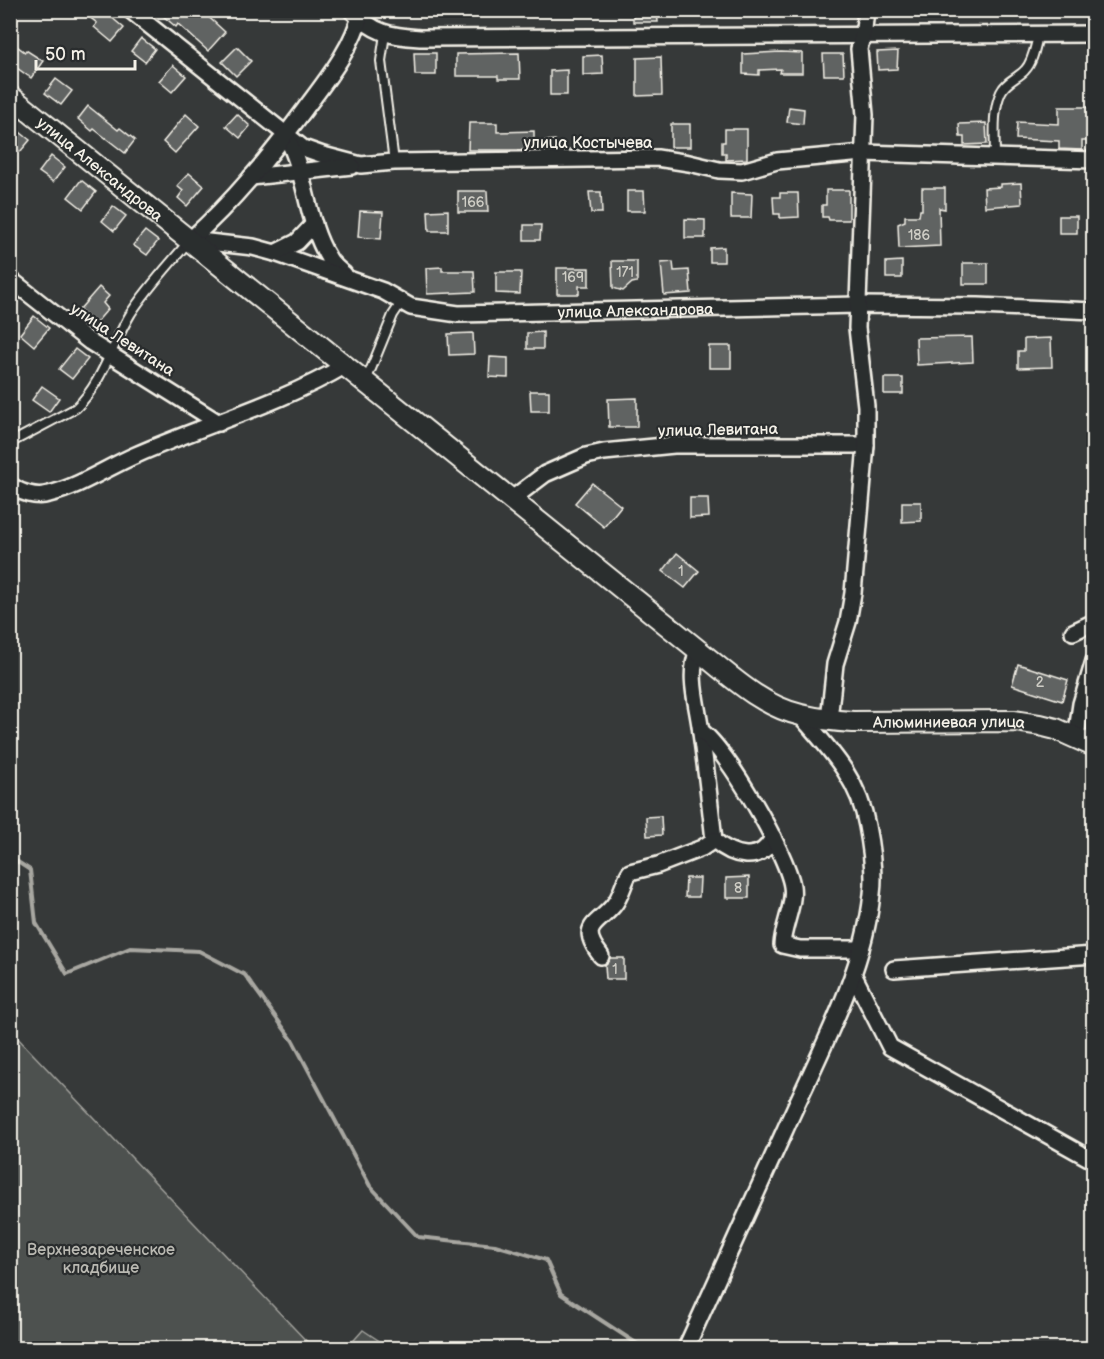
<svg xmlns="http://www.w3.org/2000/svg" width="1104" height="1359" font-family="'Balsamiq Sans',sans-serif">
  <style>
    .green { fill: #4e514f; stroke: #a1a19c; stroke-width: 1.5 }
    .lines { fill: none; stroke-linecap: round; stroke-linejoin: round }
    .stream { stroke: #a8a7a1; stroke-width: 4 }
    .building { fill: #616362; stroke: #f4f1e8; stroke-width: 1.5 }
    .service-casing { stroke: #f4f1e8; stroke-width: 12 }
    .minor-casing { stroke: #f4f1e8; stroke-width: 20 }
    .tertiary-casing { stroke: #f4f1e8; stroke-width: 24 }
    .service { stroke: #2a2d2e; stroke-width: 8 }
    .minor { stroke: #2a2d2e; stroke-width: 15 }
    .tertiary { stroke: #2a2d2e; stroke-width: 20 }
    .labels { text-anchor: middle; stroke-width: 4.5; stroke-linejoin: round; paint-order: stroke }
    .number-label { font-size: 14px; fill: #cfcec6 }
    .street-label { font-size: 16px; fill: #f4f1e8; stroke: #2a2d2e }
    .park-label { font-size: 16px; fill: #bab9b2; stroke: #2a2d2e }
  </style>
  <rect width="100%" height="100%" fill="#363939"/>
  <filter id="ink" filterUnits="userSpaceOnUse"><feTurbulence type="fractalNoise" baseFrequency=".0167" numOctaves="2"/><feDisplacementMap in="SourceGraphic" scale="12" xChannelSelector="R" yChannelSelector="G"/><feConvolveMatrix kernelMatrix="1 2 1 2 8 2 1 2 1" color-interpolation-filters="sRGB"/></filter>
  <g filter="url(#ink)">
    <g class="green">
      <polygon points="10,1031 11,1031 313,1348 11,1348"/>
      <polygon points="363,1330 390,1348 347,1348"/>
    </g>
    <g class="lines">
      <polyline class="stream" points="10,857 30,870 36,923 67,974 130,948 199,951 245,975 293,1041 370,1186 418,1237 495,1245 546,1260 561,1294 642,1347"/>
    </g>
    <g class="building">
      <polygon points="80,10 103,10 124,28 112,42 94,27 97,23"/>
      <polygon points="156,10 201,10 225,32 208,51 178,24 176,27"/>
      <polygon points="633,10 657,10 658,22 633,22"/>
      <polygon points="141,38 155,49 145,62 131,51"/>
      <polygon points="10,41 25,52 26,50 43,61 31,78 10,63"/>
      <polygon points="237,47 251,61 236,76 222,62"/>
      <polygon points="898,51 897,69 878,70 877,52"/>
      <polygon points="781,52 802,53 802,73 780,73 781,69 759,70 759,75 743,74 743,54"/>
      <polygon points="414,53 436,53 436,75 415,75"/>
      <polygon points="519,53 520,79 498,79 498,76 456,76 456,54"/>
      <polygon points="823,54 843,54 844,75 824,75"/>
      <polygon points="602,55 603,74 583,75 583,56"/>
      <polygon points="661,57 662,95 637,96 637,58"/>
      <polygon points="173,65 186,76 172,92 159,81"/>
      <polygon points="567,70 567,95 550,95 550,71"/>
      <polygon points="56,79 72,91 61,105 45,93"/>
      <polygon points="88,106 118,130 120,128 135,140 125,153 94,129 92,131 78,119"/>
      <polygon points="789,107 804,109 803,124 787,122"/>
      <polygon points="1059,107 1094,107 1094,141 1082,141 1082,150 1059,149 1059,141 1016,139 1017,122 1059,124"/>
      <polygon points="186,114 199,126 175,153 163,142"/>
      <polygon points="237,114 250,126 240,138 226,126"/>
      <polygon points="469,123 497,123 497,132 534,131 534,142 555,140 555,150 468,150"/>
      <polygon points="986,123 987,144 964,145 964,137 960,137 959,124"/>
      <rect x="671" y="124" width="19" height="23"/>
      <polygon points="16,129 30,140 20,152 10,144 10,136"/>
      <polygon points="725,129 747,129 747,159 726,160 726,153 722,153 722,142 725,142"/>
      <polygon points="51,156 65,167 53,182 39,172"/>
      <polygon points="189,173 204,186 187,206 178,198 183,191 177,186"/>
      <polygon points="81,180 96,192 83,209 68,197"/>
      <polygon points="1021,183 1022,204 985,207 984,188 1001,187 1001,184"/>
      <polygon points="922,188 945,188 945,209 939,208 940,246 899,248 898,224 905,221 905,216 919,216 920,210 922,210"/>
      <polygon points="826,190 849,190 849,220 829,220 828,217 822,217 822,205 826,205"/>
      <polygon points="458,191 487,191 488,212 458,212"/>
      <polygon points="627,191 644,191 645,211 627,211"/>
      <polygon points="589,192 601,192 602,213 591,213"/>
      <polygon points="731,193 752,194 751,218 731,218"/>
      <polygon points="780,193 798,193 799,217 780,218 780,214 774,214 773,197 780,197"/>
      <polygon points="113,206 126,216 114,231 102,221"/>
      <polygon points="448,210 448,231 429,231 428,211"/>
      <polygon points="360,211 383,212 381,239 358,237"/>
      <rect x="1059" y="216" width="18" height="17"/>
      <polygon points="685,219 705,220 705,238 685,238"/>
      <polygon points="524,225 541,225 540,240 524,240"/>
      <polygon points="145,231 158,241 147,255 133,245"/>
      <polygon points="724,247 724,262 710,262 710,248"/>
      <polygon points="612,261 637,261 637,282 632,283 623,291 613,288"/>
      <polygon points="902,261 902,278 886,278 886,262"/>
      <polygon points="673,262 674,271 689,270 691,293 664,295 661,263"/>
      <rect x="963" y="263" width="25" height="21"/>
      <polygon points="442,267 442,271 474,271 475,292 427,294 426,268"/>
      <polygon points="557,268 589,268 589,286 579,286 579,294 557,294"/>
      <polygon points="496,272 521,272 520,294 496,293"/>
      <polygon points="99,287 109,296 103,303 108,309 95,324 79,310"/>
      <polygon points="34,316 49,328 34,346 20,334"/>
      <polygon points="543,332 543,349 527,349 527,333"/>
      <polygon points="473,333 474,354 449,355 448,334"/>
      <polygon points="972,337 973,362 917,365 916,338"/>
      <polygon points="1051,338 1052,367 1018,368 1018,351 1024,351 1024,339"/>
      <rect x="709" y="346" width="22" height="22"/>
      <polygon points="75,349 88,359 72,379 59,369"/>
      <polygon points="490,357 508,358 508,378 489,377"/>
      <rect x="884" y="378" width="19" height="16"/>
      <polygon points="42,386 59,398 49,412 32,400"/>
      <polygon points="530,391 549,391 549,411 531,411"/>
      <polygon points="637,398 637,427 609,427 608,399"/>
      <polygon points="592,483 621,506 604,527 575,503"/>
      <polygon points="690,498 708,498 709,517 690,518"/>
      <polygon points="902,502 921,502 921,521 902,522"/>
      <polygon points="677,553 699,571 685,588 663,571"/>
      <polygon points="1018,664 1068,680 1062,701 1012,685"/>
      <polygon points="661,816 662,835 647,836 646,817"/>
      <polygon points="749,877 749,898 726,898 726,878"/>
      <polygon points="686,878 700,878 699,897 685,897"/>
      <polygon points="610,958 624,958 624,979 606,979 605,965"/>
    </g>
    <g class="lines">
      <defs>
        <g id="service">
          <polyline points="385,34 381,61 394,162"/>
          <path d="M995,157C995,137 992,111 1001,92C1006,81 1018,78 1025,70C1033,62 1035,47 1038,36"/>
          <polyline points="366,381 393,315 401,303"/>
          <path d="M10,443L76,408C103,382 112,344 131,313C148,287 170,264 189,241"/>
        </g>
        <g id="minor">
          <polyline points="130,10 303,148 323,155 361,165 394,162 657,158 689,163 719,170 742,171 777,161 863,153 1094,160"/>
          <path d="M351,10C374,33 389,36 420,38L1094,34"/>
          <path d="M287,138C307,176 306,221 328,257C331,264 338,269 344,274"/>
          <polyline points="251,177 352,166"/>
          <path id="s1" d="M190,240L253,247L275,253L383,291L411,307L458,314L858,305L978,306L1094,311"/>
          <path d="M190,240C234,201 270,156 305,109C328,78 352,49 362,10"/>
          <polyline points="275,253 297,242 314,224"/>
          <polyline points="10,279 90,342 219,423"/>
          <path d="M10,485C21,493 36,498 49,494C79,487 108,467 136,455C206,424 280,404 346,365"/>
          <polyline points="512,499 545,474 586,456 604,452 674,445 866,445"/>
          <polyline points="1073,632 1094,622"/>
          <path d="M698,650C687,677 698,705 701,733C706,769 710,804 714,840C732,856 761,865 773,837"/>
          <polyline points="829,720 835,664 848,622 853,593 866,445 866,406 857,328 865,115 859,49 864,29 866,10"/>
          <path d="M701,731C727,750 787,854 792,886C795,905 783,925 782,945L800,949H861"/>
          <polyline points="1076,738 1081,704 1094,661"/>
          <path d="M601,956C578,926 596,926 613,906C622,896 623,882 630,872L658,865L702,848L714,840"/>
          <polyline points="894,969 1094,955"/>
          <polyline points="853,974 890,1047 1094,1161"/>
          <path d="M686,1348C719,1276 751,1204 784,1132C816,1059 864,974 872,894C875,873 871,847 867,826C859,779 830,750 800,715"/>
        </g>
        <g id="tertiary">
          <path id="s2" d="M10,96L698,650C729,675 761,706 801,715C818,719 836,721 853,722L1015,721L1040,725L1056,729L1094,746"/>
        </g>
      </defs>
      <use href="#service" class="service-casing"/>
      <use href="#minor" class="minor-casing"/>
      <use href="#tertiary" class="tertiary-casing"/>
      <use href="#service" class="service"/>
      <use href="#minor" class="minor"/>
      <use href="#tertiary" class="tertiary"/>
    </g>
  </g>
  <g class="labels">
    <g class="number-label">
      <text x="473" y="207">166</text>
      <text x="919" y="240">186</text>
      <text x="625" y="277">171</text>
      <text x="573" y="282">169</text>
      <text x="681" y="576">1</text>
      <text x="1040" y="687">2</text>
      <text x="738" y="893">8</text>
      <text x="615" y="974">1</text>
    </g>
    <g class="street-label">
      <text x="588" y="148">улица Костычева</text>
      <text dy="6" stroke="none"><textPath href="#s2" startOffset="116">улица Александрова</textPath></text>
      <text dy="6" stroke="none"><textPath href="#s1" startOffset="458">улица Александрова</textPath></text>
      <text transform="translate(123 339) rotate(33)" y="6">улица Левитана</text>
      <text transform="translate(718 429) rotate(-1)" y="6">улица Левитана</text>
      <text dy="6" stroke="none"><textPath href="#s2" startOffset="1155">Алюминиевая улица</textPath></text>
    </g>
    <g class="park-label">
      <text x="101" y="1255">Верхнезареченское<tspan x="101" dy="18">кладбище</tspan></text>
    </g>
  </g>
  <rect width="1104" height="1359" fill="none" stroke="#2a2d2e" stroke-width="36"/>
  <rect x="18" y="18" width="1068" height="1323" fill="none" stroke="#f4f1e8" stroke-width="2" filter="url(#ink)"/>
  <path d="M36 60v9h99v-9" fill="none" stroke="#f4f1e8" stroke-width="3"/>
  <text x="45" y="60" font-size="18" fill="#f4f1e8" stroke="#2a2d2e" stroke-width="4.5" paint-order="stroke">50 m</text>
</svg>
